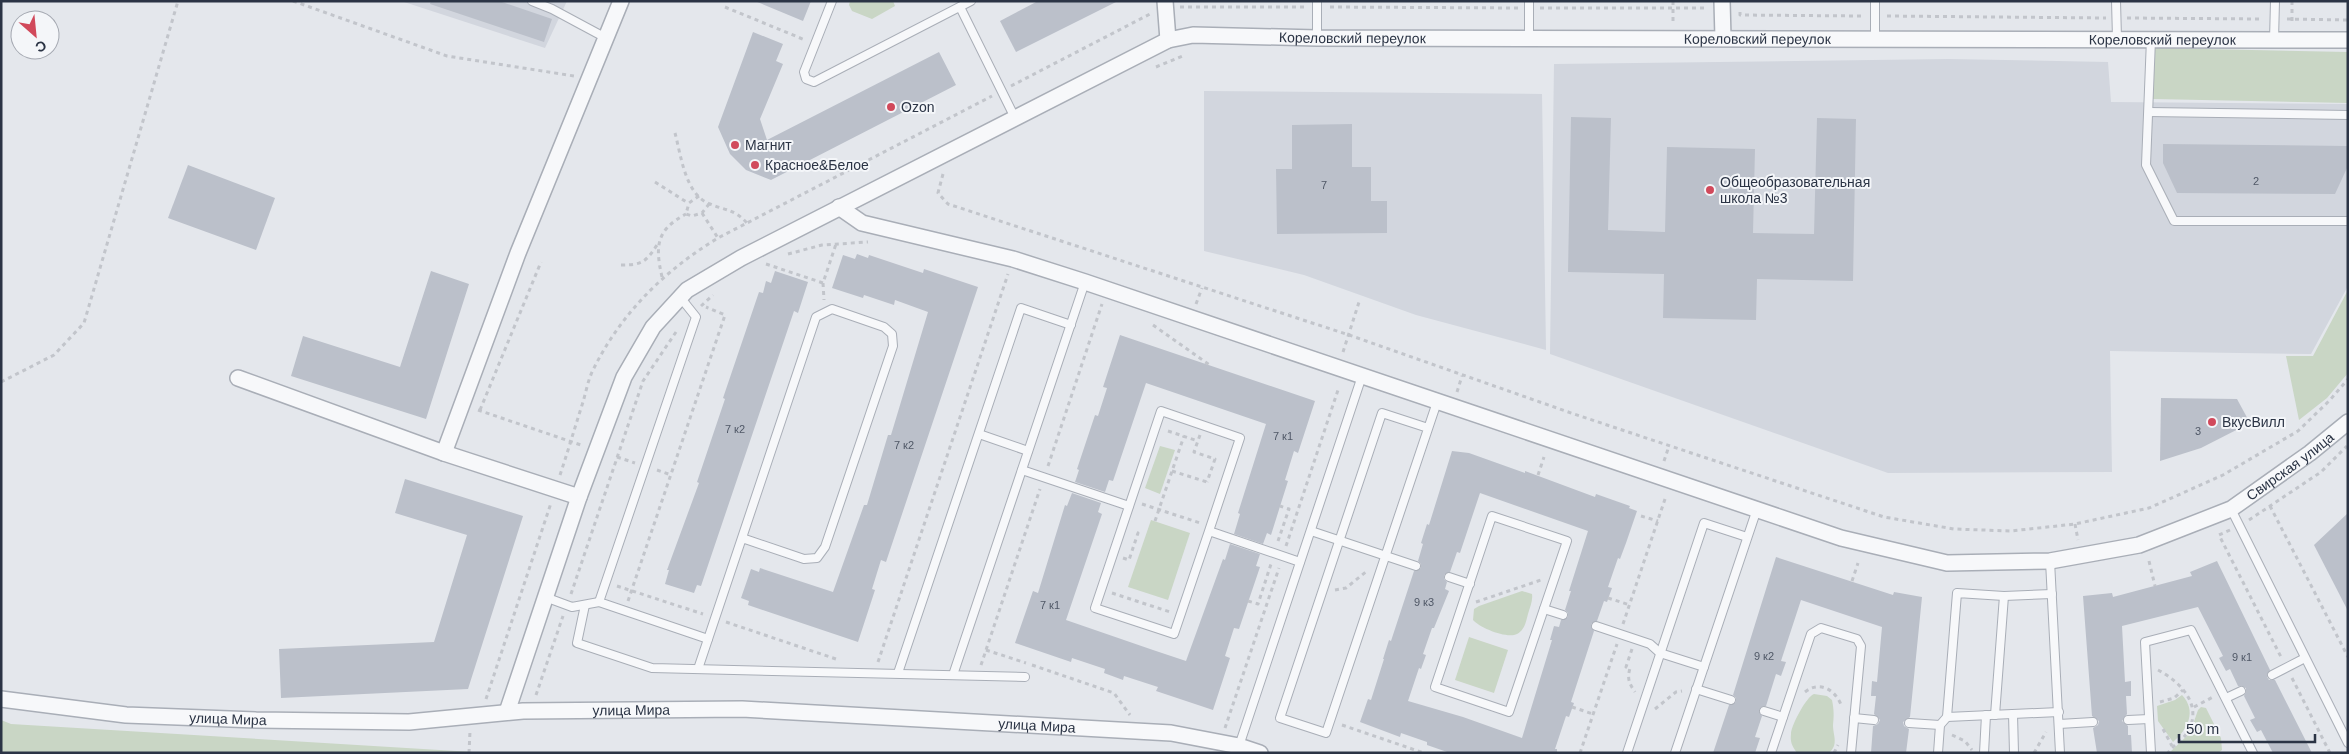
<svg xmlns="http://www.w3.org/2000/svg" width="2349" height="754" font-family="Arial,sans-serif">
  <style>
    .built { fill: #d2d6de }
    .green { fill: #c9d6c5 }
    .building { fill: #bbc0ca; fill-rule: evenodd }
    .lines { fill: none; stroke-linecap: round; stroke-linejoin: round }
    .lane-casing { stroke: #a9aeb7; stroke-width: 10 }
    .street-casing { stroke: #a9aeb7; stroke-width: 18 }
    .path { stroke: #c2c5cb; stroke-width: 3; stroke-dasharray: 4 4; stroke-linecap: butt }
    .lane { stroke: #f7f8fa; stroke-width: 8 }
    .street { stroke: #f7f8fa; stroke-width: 15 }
    .poi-dot { fill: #d1495b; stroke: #f4f6f9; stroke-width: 2 }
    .labels { text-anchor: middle; stroke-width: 4; stroke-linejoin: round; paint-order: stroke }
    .number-label { font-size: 11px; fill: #4f5766 }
    .street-label { font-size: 14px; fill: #2b3445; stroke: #f4f6f9 }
    .poi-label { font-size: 14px; fill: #2b3445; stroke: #f4f6f9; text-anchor: start }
  </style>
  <rect width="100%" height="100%" fill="#e4e7ec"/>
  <g class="built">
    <polygon points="401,1 567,1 545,48"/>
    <polygon points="1948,59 2108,62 2111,102 2348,104 2348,286 2311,354 2110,351 2112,472 1888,473 1550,354 1554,64"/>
    <polygon points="1204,91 1542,94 1546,350 1416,315 1304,275 1204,251"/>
  </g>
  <g class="green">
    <polygon points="850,1 893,1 895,6 872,19 852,11 849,5"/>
    <polygon points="2155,48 2348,52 2348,103 2153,99"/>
    <polygon points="2348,290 2348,373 2327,398 2299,420 2286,356 2313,356"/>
    <polygon points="1160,446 1175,450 1160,494 1145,488"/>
    <polygon points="1151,520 1190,533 1168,600 1128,587"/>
    <path d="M1522,591L1532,594C1533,601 1530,607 1528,614C1526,621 1525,630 1517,634C1507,639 1480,628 1473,620L1474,609L1479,606Z"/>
    <polygon points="1469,637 1508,650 1494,693 1455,680"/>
    <path d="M1814,694L1827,696L1832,700C1834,710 1834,716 1833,725C1833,736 1839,744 1829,753H1797C1792,746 1790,742 1791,734C1791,726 1806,697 1814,694Z"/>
    <path d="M2182,695C2197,711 2188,729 2173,742L2158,721L2157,706L2175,700Z"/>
    <polygon points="2201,707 2206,708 2221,738 2222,750 2218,753 2169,753 2190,733 2198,710"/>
    <polygon points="1,720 11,724 489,753 1,753"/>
  </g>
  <g class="building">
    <polygon points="431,1 499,1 552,19 544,42 430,4"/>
    <polygon points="755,1 811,1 803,21"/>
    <polygon points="1038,1 1118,1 1016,52 1000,21"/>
    <polygon points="753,32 783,44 776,61 783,64 760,119 767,140 939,52 956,85 771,180 746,170 730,154 718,127"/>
    <polygon points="1571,117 1611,118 1608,230 1665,232 1667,147 1755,149 1753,233 1814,234 1817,118 1856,119 1853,281 1757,279 1756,320 1663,318 1664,274 1568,272"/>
    <polygon points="1352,124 1352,167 1371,167 1371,201 1387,201 1387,233 1277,234 1276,169 1292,169 1292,125"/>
    <polygon points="2163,144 2347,146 2347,168 2335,194 2177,193 2163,163"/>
    <polygon points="188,165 275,198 256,250 168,218"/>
    <polygon points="857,254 868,258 869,255 923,273 924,269 978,287 886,562 881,560 872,589 875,590 858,642 748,605 749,601 741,598 751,569 759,572 760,568 833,592 864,505 867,505 888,435 891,435 928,312 895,300 894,305 864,295 863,298 832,288 843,255 855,259"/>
    <polygon points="431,271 469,284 426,419 291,376 303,336 400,367"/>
    <polygon points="775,271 808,282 798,313 794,311 701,586 697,585 694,593 665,584 669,570 667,570 699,483 697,482 725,399 723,398 759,292 763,293 766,281 771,283"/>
    <polygon points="1120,335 1315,401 1298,453 1294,451 1285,480 1288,481 1271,535 1267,533 1263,544 1234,534 1240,514 1238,513 1266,424 1146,383 1113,481 1109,480 1105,492 1075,482 1079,470 1077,469 1095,415 1098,416 1107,388 1103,387"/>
    <polygon points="2161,398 2237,399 2250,423 2201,448 2160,461"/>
    <path d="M1452,451L1469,453L1525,473V471L1595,497L1596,494L1630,506L1629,508L1637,511L1626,543L1620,559L1618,558L1608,587L1612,588L1607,602L1604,601L1597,621L1591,624L1594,631L1571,702L1574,703L1569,717L1566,716L1555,749H1557V753H1450L1427,745V742L1401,733L1400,737L1360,722L1368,699L1371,700L1384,659H1383L1389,640L1391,641L1414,571L1421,568V564L1418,561L1423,544L1421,543L1427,524L1429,525ZM1480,493L1588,531L1569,591H1571L1565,610L1568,613V617L1561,620L1559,627L1554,626L1550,640H1552L1522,738L1463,717L1408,701L1419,668L1421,669L1426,655L1423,654L1432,628H1434L1449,591L1445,589L1447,582L1444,579V575L1450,572L1457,552L1460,553Z"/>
    <polygon points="405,479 523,516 468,689 281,698 279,649 434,642 467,535 395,513"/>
    <polygon points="1072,493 1101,503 1098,512 1102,514 1066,620 1153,650 1186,661 1223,559 1225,560 1230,544 1260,554 1256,566 1260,567 1239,629 1234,628 1225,656 1230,658 1213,710 1156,691 1158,687 1124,676 1123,680 1104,673 1105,669 1072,658 1071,662 1015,643 1033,591 1038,593 1065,505 1067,506"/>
    <polygon points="2348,513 2348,611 2314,545"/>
    <polygon points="1776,557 1893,595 1894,592 1922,597 1910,717 1903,722 1904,726 1909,729 1906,753 1871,753 1873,726 1878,724 1880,720 1874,714 1876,696 1871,696 1872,681 1877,682 1882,627 1801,600 1781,661 1786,662 1781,676 1776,674 1766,706 1761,707 1759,710 1762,716 1755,737 1760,738 1755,753 1713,753 1729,705 1736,702 1736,698 1733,695"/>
    <polygon points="2217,561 2270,670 2267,677 2269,680 2275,680 2312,753 2273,753 2261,730 2257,732 2250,720 2255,718 2244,696 2246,692 2246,688 2238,686 2230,669 2226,671 2219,658 2223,656 2198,607 2122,626 2125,682 2131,681 2131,696 2126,696 2127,714 2122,721 2128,726 2128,735 2131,735 2132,753 2097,753 2093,728 2098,725 2099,721 2092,716 2083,596 2112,593 2113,597 2192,576 2190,572"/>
  </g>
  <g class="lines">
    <defs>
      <g id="lane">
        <polyline points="532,1 552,9 606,38"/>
        <polyline points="832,1 804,72 806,79 814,82 971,1"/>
        <polyline points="1317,1 1317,38"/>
        <polyline points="1875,1 1875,38"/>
        <polyline points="2116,1 2117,38"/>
        <polyline points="960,7 1015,118"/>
        <polyline points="1529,38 1529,1"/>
        <polyline points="2151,39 2146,165 2174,221 2348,221"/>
        <polyline points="2274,40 2275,1"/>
        <polyline points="2149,112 2348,115"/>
        <polyline points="680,297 696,317 599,602 708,639"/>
        <polyline points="1428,428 1382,413 1280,718 1326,733 1437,402"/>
        <polyline points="979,434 1028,451"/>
        <polyline points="1022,470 1129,506"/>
        <polyline points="2231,509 2348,743"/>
        <polygon points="1492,516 1567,541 1509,712 1435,687"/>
        <polyline points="1209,531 1240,438 1161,411 1095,608 1174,634 1209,531 1300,562"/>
        <polyline points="1311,531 1416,566"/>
        <polyline points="2050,561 2060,753"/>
        <polyline points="1449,577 1470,584"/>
        <polyline points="545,597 572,607 599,602"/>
        <polyline points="585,605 577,643 652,668 1025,677"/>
        <polyline points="1544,609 1563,615"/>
        <polyline points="1596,626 1650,644 1660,653 1704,667"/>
        <polyline points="698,669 816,317 832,309 884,327 892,334 893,346 825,547 817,558 804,559 742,538"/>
        <polyline points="898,673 1021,308 1071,325"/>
        <polyline points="953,675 1085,282"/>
        <polyline points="2272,675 2305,658"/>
        <polyline points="1696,689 1731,700"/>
        <polyline points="2226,698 2241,691"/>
        <polyline points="1764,711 1783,717"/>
        <polyline points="2013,714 2014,753"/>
        <polyline points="1995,715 2004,596"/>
        <polyline points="1947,717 2059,712"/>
        <polyline points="1854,718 1874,720"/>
        <polyline points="2128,720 2149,719"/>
        <polyline points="1909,723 1940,725"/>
        <polyline points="2059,724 2093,722"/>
        <polyline points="1239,746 1362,376"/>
        <polyline points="1627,753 1704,523 1747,537"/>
        <polyline points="1675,753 1757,509"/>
        <polyline points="1771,753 1811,634 1821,628 1857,639 1861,646 1851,753"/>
        <polyline points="1938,753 1940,725 1947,717 1957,593 2004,596 2052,594"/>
        <polyline points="1984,753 1986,715"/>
        <polyline points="2151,753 2145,642 2191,630 2253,753"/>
      </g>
      <g id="street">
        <polyline points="1165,1 1168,40"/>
        <polyline points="1722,1 1723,38"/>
        <path id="s1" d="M839,207L862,223L1013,259L1085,282L1841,538L1947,563L2050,561L2139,545L2231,509L2310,453L2348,422"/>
        <polyline points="238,378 444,453 579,497"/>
        <polyline points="444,453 518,253 621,1"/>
        <path id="s2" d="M1,699L126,715L256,720L409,722L523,711L742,709L1171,733L1239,746L1260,753"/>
        <path id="s3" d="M507,712L579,497L624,377L653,327L687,290L741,258L1168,40L1193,35L1317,38L2348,40"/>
      </g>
    </defs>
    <use href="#lane" class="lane-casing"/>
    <use href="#street" class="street-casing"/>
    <g class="path">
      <polyline points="293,1 447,56 574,76"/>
      <polyline points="1673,1 1673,23"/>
      <polyline points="725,7 805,40"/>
      <polyline points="1180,7 1306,7"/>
      <polyline points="1330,7 1518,8"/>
      <polyline points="1540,8 1706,8"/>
      <polyline points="1740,12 1740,15 1863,16"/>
      <polyline points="1887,16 2106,18"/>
      <polyline points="2127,18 2263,19"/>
      <polyline points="2287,19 2348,20"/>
      <polyline points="2292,21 2292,1"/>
      <polyline points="1156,67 1185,55"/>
      <polyline points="1011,86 1150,14"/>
      <path d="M675,133C681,155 685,195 710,204C727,211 734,209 747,223"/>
      <polyline points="943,174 938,193 948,204 1349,335 1574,414 1884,517 1954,529 2011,531 2075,524 2149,508 2223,475 2298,431 2330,400 2348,379"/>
      <polyline points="655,182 688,203"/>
      <polyline points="699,196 689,203 686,214 692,216 702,213 709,204"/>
      <polyline points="702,213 718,238"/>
      <polyline points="788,254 822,245 868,242"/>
      <polyline points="766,264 823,283 836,244"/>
      <path d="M621,265C642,265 646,262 657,245"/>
      <path d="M662,277C655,246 656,230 686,214"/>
      <polyline points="823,283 824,300"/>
      <polyline points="1196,304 1202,288"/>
      <polyline points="701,306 713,295"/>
      <polyline points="1153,325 1211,366"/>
      <polyline points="1343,352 1360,299"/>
      <polyline points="1,382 54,355 84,323 178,1"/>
      <polyline points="1457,392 1462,376"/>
      <polyline points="478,410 581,445"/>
      <polyline points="480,410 541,262"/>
      <polyline points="1168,431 1198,441"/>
      <polyline points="1200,435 1194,452 1215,459 1207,482"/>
      <polyline points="617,457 635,463"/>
      <polyline points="1664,461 1669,446"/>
      <polyline points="1048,466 1102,304"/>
      <polyline points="657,470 671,475"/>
      <polyline points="1172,471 1207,482"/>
      <path d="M560,475C568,451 575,427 583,402C586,392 588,380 593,370C621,313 665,270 718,238L992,96"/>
      <polyline points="1538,475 1544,457"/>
      <polyline points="1142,504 1200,523"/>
      <polyline points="2270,506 2348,657"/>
      <polyline points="1641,516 1658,521"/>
      <polyline points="2249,520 2321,472 2347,446"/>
      <polyline points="1155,521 1184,436"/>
      <polyline points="2075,524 2078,540"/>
      <polyline points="2230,530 2219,535 2281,657"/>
      <polyline points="1278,541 1289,509 1280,506"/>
      <polyline points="1286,546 1339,387"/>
      <polyline points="1123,558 1129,560 1138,533 1134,532"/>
      <polyline points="2149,561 2155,586"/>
      <polyline points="1852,581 1858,563"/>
      <polyline points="617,586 703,614"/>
      <polyline points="1335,590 1346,588 1367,571"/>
      <polyline points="1112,593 1170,612"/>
      <polyline points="571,594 643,381 676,332"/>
      <polyline points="1608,598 1630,605"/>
      <polyline points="628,601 725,315 706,307"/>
      <polyline points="1248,601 1258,604 1271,564"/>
      <polyline points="1476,602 1541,580"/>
      <polyline points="726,622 836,659"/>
      <polyline points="1623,624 1665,499"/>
      <path d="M1632,649L1626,667L1630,668C1627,679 1629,683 1635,692"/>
      <polyline points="986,650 1026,663"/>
      <polyline points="878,662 1008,274"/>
      <polyline points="981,665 1040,489"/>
      <polyline points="1032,665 1114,693 1130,715"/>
      <path d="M2158,670C2181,682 2204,706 2187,733C2182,741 2173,745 2168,753"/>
      <polyline points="2292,678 2330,753"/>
      <path d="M1805,692C1820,680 1836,690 1842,707"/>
      <polyline points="536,695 563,616"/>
      <polyline points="486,699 551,503"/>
      <polyline points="2160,702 2174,698 2183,690"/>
      <polyline points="1572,707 1593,714"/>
      <polyline points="2194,707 2213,697"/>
      <polyline points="1655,709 1676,692 1682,691"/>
      <polyline points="1342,725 1424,753"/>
      <polyline points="1225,728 1279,568"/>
      <polyline points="2163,729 2172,746"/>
      <polyline points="1952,735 1965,741 1972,750"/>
      <polyline points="469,753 470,731"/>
      <polyline points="1580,753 1617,644"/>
      <polyline points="1834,753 1838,745"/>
      <polyline points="2034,753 2046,732"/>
    </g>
    <use href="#lane" class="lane"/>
    <use href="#street" class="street"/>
  </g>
  <g class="poi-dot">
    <circle cx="891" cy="107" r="5"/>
    <circle cx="735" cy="145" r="5"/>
    <circle cx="755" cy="165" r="5"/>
    <circle cx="1710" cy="190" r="5"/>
    <circle cx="2212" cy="422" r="5"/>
  </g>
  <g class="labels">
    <g class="number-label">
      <text x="2256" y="185">2</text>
      <text x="1324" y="189">7</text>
      <text x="735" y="433">7 к2</text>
      <text x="2198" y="435">3</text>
      <text x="1283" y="440">7 к1</text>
      <text x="904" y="449">7 к2</text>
      <text x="1424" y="606">9 к3</text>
      <text x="1050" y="609">7 к1</text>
      <text x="1764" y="660">9 к2</text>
      <text x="2242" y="661">9 к1</text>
    </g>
    <g class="street-label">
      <text dy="5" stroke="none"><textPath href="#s3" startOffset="1190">Кореловский переулок</textPath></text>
      <text dy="5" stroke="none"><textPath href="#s3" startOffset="1595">Кореловский переулок</textPath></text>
      <text dy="5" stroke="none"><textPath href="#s3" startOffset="2000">Кореловский переулок</textPath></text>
      <text dy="5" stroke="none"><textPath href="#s1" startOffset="1531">Свирская улица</textPath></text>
      <text dy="5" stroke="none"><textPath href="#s2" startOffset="632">улица Мира</textPath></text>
      <text dy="5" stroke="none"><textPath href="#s2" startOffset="228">улица Мира</textPath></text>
      <text dy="5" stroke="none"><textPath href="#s2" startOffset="1038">улица Мира</textPath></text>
    </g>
    <g class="poi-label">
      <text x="901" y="112">Ozon</text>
      <text x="745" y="150">Магнит</text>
      <text x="765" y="170">Красное&amp;Белое</text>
      <text x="1720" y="187">Общеобразовательная<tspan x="1720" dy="16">школа №3</tspan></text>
      <text x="2222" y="427">ВкусВилл</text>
    </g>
  </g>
  <rect width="2349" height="754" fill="none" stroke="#2b3445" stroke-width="5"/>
  <g transform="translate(35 35) rotate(153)"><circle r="24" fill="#f4f6f9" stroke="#a4a8b1"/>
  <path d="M0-4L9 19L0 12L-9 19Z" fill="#d1495b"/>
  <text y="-8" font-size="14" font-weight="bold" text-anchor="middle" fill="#2b3445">С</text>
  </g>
  <path d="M2179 734v8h136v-8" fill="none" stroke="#2b3445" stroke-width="2.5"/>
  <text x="2186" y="734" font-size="15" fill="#2b3445" stroke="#f4f6f9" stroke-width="4" paint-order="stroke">50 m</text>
</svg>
